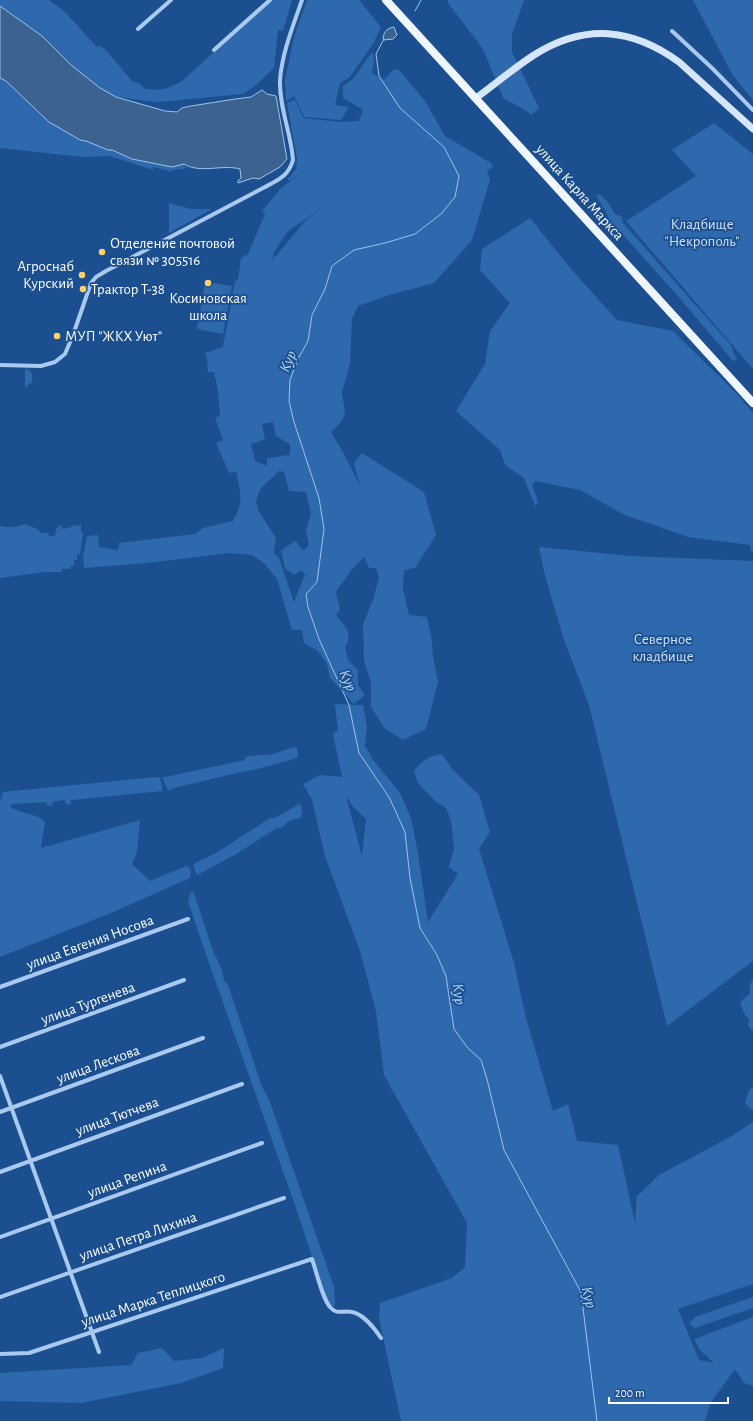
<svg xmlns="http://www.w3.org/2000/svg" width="753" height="1421" font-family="'Alegreya Sans',sans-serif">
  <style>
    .green { fill: #2e69ad; fill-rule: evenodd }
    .water { fill: #3c6290; stroke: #9cc4f0 }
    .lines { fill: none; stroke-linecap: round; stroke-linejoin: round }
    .stream { stroke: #9cc4f0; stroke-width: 1 }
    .street { stroke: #a9c9ee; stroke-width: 4 }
    .secondary { stroke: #d6e6fa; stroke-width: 7 }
    .primary { stroke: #f0f6ff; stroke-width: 8 }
    .poi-dot { fill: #ffd166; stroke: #1b4f8f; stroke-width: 1.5 }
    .labels { text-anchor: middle; stroke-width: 3.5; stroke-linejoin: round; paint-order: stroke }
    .street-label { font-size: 15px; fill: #fff; stroke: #1b4f8f }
    .park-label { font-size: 15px; fill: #cfe3fa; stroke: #1b4f8f }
    .poi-label { font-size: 15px; fill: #fff; stroke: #1b4f8f; text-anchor: start }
    .water-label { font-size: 16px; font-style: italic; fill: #b5d3f5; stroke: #1b4f8f }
  </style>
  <rect width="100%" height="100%" fill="#1b4f8f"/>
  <g class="green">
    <path d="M0,0H49L65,12L97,47L100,46L105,49L132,81L140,84L145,89C163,91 167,89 182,81L271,0H292L283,31L278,30L274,68L256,85L243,94L170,101L155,102L116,97L100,88L71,65L42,36L0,6Z"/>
    <polygon points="307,0 359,0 381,27 374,42 350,77 340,83 335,105 349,107 341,120 304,117 294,96 286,101 285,80 294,37"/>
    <polygon points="448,0 524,0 512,34 512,52 539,108 531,115 527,111 503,98 483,49 448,3"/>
    <polygon points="693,0 753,0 753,100 732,74"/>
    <path d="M373,52L374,61L372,73L384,80L394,69L399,70L425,101L445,136L491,163L493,167L487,171L490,180L472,240L434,283L389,295L358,306L352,319L350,364L342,392L345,414L341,422L331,432L344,454L360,486L354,463L362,453L424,492L436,535L415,568L404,570L403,589L409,615L427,617L432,641L433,657L438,682L426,729L403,740L385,729L371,707V683L364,660L363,624L373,600L379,578L376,568H369L364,557L352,569L336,592L340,610L336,615C344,626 354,633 345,647L348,660L358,670V685L365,695L354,704L330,678L327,664L318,651L304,643L302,630H292L277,579L264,563L252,555L230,553L147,563L84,568L83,557L87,536L98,535L99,547L118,550L119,543L195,534L203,528L233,521C244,501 241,494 236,472L229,473L216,443L223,440L215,418L220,416L218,391L214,372H208L207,358L205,353L223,347L235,281L238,280L241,258L248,254L265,214L262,211L280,189L301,173L289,181L288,179L296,169L297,159L287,103L295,100L303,118L341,122L359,121L363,110L343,98V86L354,78L369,56ZM320,209L305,221L270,263L274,256L273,254L287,232ZM273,422L276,436L290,444V455C282,455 276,458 267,458V466L255,461L251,444L265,439L262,424ZM279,471L284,472L289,491L306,492L311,514L306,530L309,545L303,551L296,541L281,550L285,568L294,575L301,570L305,574L294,602L279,558L274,553L276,538L258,510L256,501L261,488Z"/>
    <polygon points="0,78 6,81 49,122 80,140 86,141 108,150 112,150 132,159 160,165 179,166 181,164 187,167 184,169 171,170 172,172 154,167 153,170 110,156 83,157 0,148"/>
    <polygon points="714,123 753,154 753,369 626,221 696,176 672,150"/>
    <polygon points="596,195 601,195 610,205 614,213 622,217 623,223 730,344 737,360 733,361 676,294 608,218 606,212"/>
    <polygon points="169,203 191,209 212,209 169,233"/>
    <polygon points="530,218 571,269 617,320 673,331 737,394 753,413 753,551 751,551 750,545 688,537 625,515 580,490 536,481 532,484 538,502 535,506 524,478 505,465 500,450 456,411 485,364 490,331 510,303 480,270 482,249"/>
    <polygon points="205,282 232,286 223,334 197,329"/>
    <path d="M25,369C32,370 33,376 32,382L26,387H25Z"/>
    <path d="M25,524L37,529L42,533H48L50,536H55L56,529L60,525L63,529L71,527L72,525L78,526L81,524V531L83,534L80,554H77V560H74V566H71L70,569H61L62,572H45L0,578V526C11,528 14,528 25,524Z"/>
    <polygon points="539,547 631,556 753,561 753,961 667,1026 589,705 564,640 545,576"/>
    <path d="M335,704L363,705L367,727L365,746L374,761L400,793L411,818L418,853L428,922L458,874L449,867L454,848L451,821L446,808L435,801L418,783L414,771C423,760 429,756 442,754L452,769L479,795L490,832L479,849L514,963L526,1018L553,1111L568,1104L577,1141L618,1145L635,1223L637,1196L659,1175L732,1136L753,1122V1284L678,1309L699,1360L714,1363L699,1349L694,1339L753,1317V1386L744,1383L735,1369L711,1402L705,1421H401L379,1318L380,1303L452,1278L465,1267L467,1223L384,1075L376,1011L360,951L325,856L312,800L303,784L320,775L342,777L333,734L338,730ZM346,796L354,808L366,819L362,856Z"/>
    <polygon points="295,747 297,748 298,755 297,758 254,770 241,772 174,788 168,791 163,779 163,777 165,777 245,760 245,757 260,755 269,755"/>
    <path d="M156,777L160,778L163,791L71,800L70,805L65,803V800L52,802L53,804L50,806L47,805V802L12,804L10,807C21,814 37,813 45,822L41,848L140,820L137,852L132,864L150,881L186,866L189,867L191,871L190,878L111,913L0,957V799H4L1,798L3,792Z"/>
    <polygon points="299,804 301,805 302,811 301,818 298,819 294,819 286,823 285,825 279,829 278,827 238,853 197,875 194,868 194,864 197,862 216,853 270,818 275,818"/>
    <path d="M191,892L194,893L214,954C219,961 223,972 224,981L227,983L230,991L262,1087C266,1092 268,1099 271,1105L334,1287L335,1302L334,1307L328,1302L320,1281L296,1208L203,946L188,901Z"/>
    <polygon points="753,979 753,1031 748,1026 749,1019 745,1015 740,1003 750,993 750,985"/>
    <polygon points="753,1087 753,1110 752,1110 745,1103 749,1090"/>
    <polygon points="753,1297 753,1308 695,1328 689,1324 695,1317"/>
    <polygon points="162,1348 174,1361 202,1358 224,1348 223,1368 181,1383 81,1403 0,1401 0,1373 131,1365 138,1353"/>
  </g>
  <g class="water">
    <path d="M0,6L42,36L71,65L100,88L116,97L165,111L177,112L182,108L191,106L235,99L251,97L262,90L267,94L276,96L287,159L280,167L259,179L253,178L238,183V181L241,178L240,169C222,164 201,174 184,164L172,167L132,159L112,150H108L86,141L80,140L49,122L6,81L0,78Z"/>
    <path d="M394,27L397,35L393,39L384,40L383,38C384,31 388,28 394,27Z"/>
  </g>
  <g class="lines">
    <g class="stream">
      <polyline points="415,11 421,0"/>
      <polyline points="384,39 376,54 379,76 400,108 444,147 459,176 455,197 441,214 415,234 385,243 354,250 332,266 325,289 312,315 308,341 298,359 290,380 289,401 294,422 319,498 324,529 317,582 306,594 308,607 319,639 349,705 359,753 389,797 405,832 410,878 420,928 437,955 446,976 454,1029 467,1047 481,1060 487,1079 504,1150 581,1292 597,1421"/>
    </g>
    <g class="street">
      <polyline points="138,29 171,0"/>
      <polyline points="672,31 712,68 753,110"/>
      <polyline points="214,50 270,0"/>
      <path d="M0,365L41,366L55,362L65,354L73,335L91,283L96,277L106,271L263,188C278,180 288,177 293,160C291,133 279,107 280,80C282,53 293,26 302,0"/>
      <polyline points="0,987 188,919"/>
      <polyline points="0,1047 184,980"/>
      <polyline points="0,1076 99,1352"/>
      <polyline points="0,1112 203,1038"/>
      <polyline points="0,1172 242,1084"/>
      <polyline points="0,1237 262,1143"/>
      <polyline points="0,1297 284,1198"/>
      <path d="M0,1354L29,1353L312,1259C316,1270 323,1301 331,1308C337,1315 344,1310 352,1312C363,1314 375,1329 381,1338"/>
    </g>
    <path class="secondary" d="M476,98C495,84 514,68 534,55C585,23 632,28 679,62L753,129"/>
    <polyline class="primary" points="386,0 753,403"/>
  </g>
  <g class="poi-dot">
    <circle cx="102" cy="252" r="4"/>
    <circle cx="82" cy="275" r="4"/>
    <circle cx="208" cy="283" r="4"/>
    <circle cx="83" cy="289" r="4"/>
    <circle cx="57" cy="336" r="4"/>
  </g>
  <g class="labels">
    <g class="street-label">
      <text transform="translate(580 192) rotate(48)" y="5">улица Карла Маркса</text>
      <text transform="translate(90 942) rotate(-20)" y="5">улица Евгения Носова</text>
      <text transform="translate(88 1003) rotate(-20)" y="5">улица Тургенева</text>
      <text transform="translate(98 1064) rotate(-20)" y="5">улица Лескова</text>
      <text transform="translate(117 1116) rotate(-20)" y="5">улица Тютчева</text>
      <text transform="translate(127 1179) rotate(-20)" y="5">улица Репина</text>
      <text transform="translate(138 1236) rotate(-19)" y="5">улица Петра Лихина</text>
      <text transform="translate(153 1299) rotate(-18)" y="5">улица Марка Теплицкого</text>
    </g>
    <g class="park-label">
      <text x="702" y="229">Кладбище<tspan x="702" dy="17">"Некрополь"</tspan></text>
      <text x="663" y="644">Северное<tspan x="663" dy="17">кладбище</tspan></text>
    </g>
    <g class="poi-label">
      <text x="110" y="248">Отделение почтовой<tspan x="110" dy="17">связи № 305516</tspan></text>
      <text x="74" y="271" text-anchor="end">Агроснаб<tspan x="74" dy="17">Курский</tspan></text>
      <text x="91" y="294">Трактор Т-38</text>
      <text x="208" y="303" text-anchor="middle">Косиновская<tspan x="208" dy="17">школа</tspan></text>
      <text x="65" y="341">МУП "ЖКХ Уют"</text>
    </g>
    <g class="water-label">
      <text transform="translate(287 361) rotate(-67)" y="6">Кур</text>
      <text transform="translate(349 680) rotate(66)" y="6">Кур</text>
      <text transform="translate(460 994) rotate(81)" y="6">Кур</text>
      <text transform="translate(590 1297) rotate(76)" y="6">Кур</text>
    </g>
  </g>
  <path d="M609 1397v6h119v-6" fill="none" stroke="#ffffff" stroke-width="2"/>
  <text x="615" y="1397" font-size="12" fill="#ffffff" stroke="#1b4f8f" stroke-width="3" paint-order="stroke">200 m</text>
</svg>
